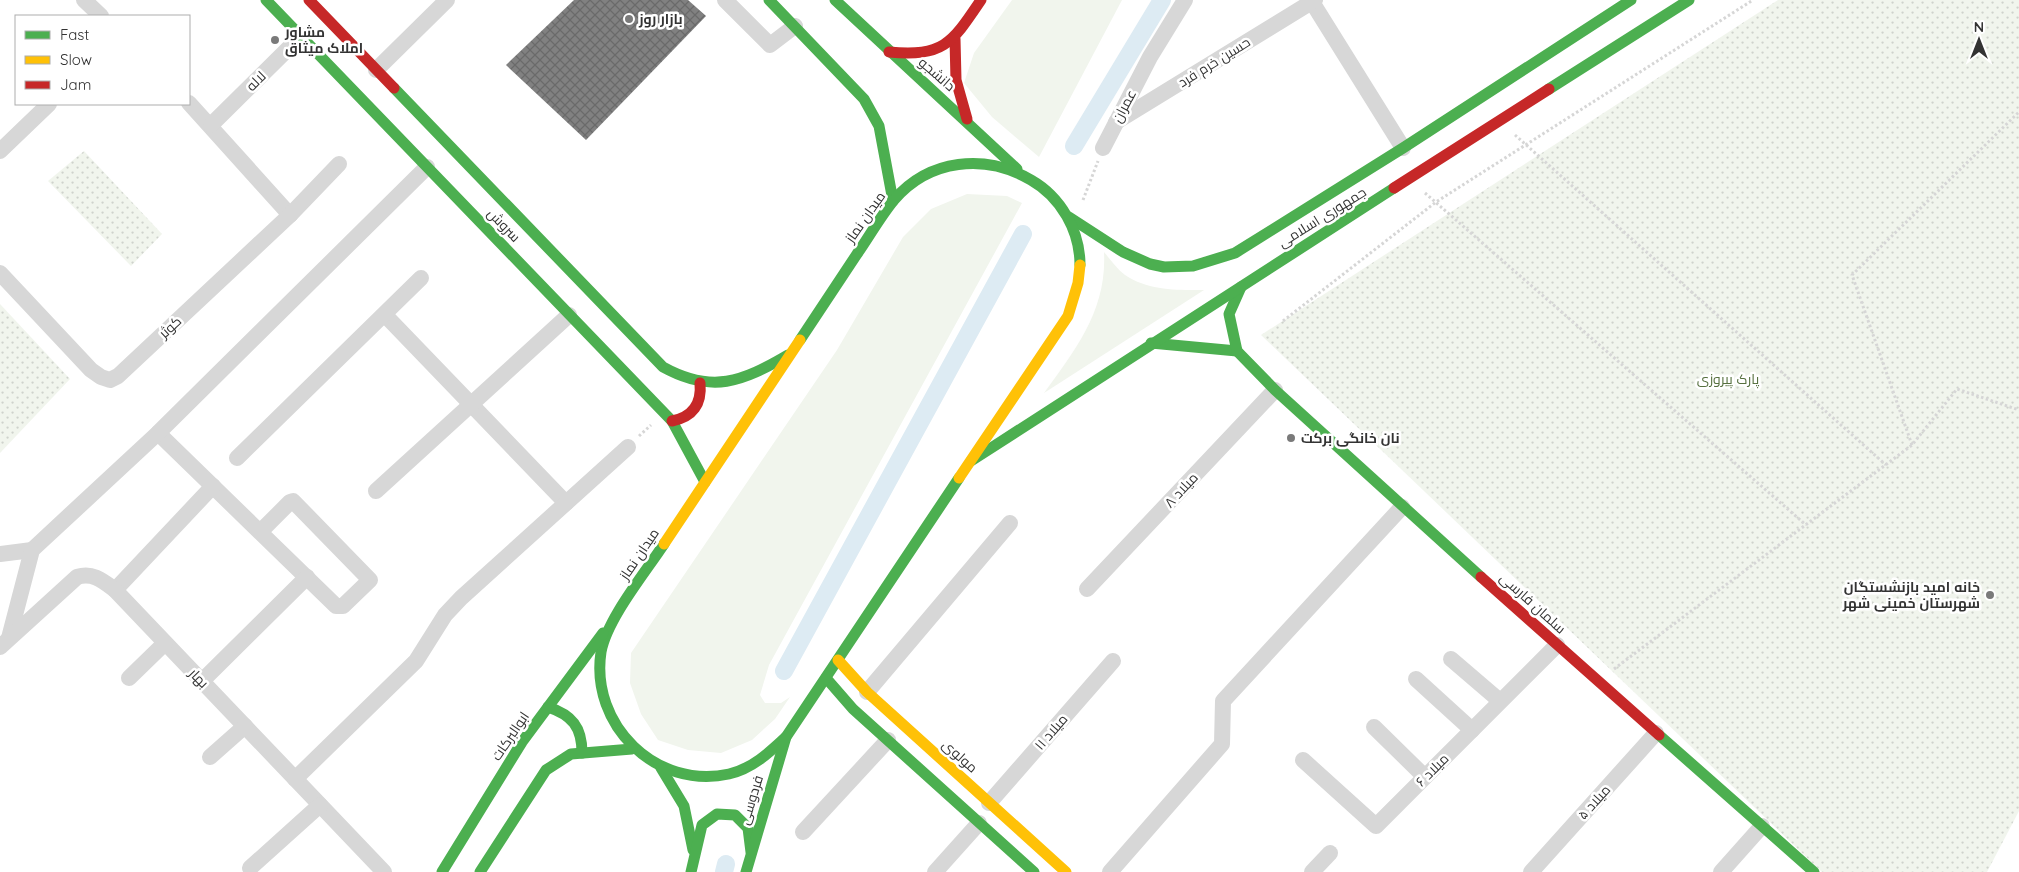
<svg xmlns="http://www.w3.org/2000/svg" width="2019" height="872" font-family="Quicksand,Cairo,sans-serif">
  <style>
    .grass { fill: #f1f5ed }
    .park { fill: url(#park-dots) }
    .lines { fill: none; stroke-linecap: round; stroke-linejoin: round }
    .canal { stroke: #ddebf3; stroke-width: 18 }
    .building { fill: url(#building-cross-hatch) }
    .path { stroke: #d6d6d6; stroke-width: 3; stroke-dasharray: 2.5 2.5; stroke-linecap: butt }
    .street { stroke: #d7d7d7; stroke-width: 16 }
    .fast { stroke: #4caf50; stroke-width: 11 }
    .slow { stroke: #ffc107; stroke-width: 11 }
    .jam { stroke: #c62828; stroke-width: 11 }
    .poi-dot { fill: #7a7a7a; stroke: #fff; stroke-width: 2 }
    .labels { text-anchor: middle; stroke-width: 5; stroke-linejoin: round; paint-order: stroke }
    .poi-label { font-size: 14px; font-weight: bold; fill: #333; stroke: #fff; text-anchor: start }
    .street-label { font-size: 14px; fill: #333; stroke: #fff }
    .park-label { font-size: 14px; fill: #56703f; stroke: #fff }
  </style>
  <defs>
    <pattern id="park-dots" width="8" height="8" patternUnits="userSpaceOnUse" patternTransform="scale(1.25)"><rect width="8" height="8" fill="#f1f5ed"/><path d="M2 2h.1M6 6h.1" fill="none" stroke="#cfd2cc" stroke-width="1.8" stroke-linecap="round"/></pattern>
    <pattern id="building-cross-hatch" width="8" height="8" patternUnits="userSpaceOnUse" patternTransform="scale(1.25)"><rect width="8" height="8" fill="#818181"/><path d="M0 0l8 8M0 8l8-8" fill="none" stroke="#6a6a6a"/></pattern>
  </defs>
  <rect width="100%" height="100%" fill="#fff"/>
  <g class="grass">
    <polygon points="1012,0 1122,0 1039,157 992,117 964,83 974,53"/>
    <polygon points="967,194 1007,196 1022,203 769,665 760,695 765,703 781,703 790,697 775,719 752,740 721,753 688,750 658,740 641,714 630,683 631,653 837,350 903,237 931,209"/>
    <path d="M1104,252C1110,259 1117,269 1125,275C1149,291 1177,290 1204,290L1044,393C1076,349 1107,310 1104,252Z"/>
  </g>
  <g class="park">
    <polygon points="1778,0 2019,0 2019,811 1987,872 1822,872 1261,335"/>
    <polygon points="84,151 162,234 131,266 48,181"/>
    <polygon points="0,304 70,379 0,453"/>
  </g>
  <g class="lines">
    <g class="canal">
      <polyline points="1074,146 1162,0"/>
      <polyline points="784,671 1023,234"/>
      <polyline points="724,872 726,864"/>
    </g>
  </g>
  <polygon class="building" points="574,0 688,0 706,16 586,140 506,65"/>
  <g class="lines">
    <g class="path">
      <polyline points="1515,135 1886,465"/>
      <polyline points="1425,193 1806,525"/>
      <polyline points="1083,200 1098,161"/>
      <polyline points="1283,321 1436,202 1753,0"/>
      <polyline points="639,436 651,425"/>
      <polyline points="1912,445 1852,275 2019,112"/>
      <polyline points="1614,669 1912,445 1957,389 2019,410"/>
    </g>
    <g class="street">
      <polyline points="84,0 101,16"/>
      <polyline points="725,0 770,45 795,26"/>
      <polyline points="1312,2 1403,148"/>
      <polyline points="376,70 447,0"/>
      <polyline points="189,103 290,215"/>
      <polyline points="1116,122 1315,0"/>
      <polyline points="211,125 301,36"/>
      <polyline points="1103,148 1150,57 1185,0"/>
      <polyline points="0,151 49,104"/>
      <polyline points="0,273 91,370 101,377 110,380 118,376 290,215 339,164"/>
      <polyline points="385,315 566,503"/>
      <polyline points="158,433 336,606 343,606 370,580 293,501 290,502 261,531"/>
      <polyline points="237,458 421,278"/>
      <polyline points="376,491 569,315"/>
      <polyline points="0,554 32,550"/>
      <polyline points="1087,589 1275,390"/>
      <polyline points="115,590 213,486"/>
      <polyline points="9,638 32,550 158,433 427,167"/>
      <path d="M0,647L77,577C93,572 103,581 115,590L384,872"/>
      <polyline points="1451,659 1500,701"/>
      <polyline points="129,678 165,643"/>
      <polyline points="1416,679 1472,730"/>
      <polyline points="202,681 307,577"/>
      <polyline points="867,692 1010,523"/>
      <polyline points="1374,727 1425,777"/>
      <polyline points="210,757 245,726"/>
      <polyline points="1303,760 1376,826 1557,645"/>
      <polyline points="295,779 416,661 445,615 461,598 628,447"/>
      <polyline points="989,803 1113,661"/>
      <polyline points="803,832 888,740"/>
      <polyline points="250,868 320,805"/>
      <polyline points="935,872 979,823"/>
      <polyline points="1110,872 1222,744 1223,701 1402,507"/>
      <polyline points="1312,872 1330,853"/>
      <polyline points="1531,872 1656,733"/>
      <polyline points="1721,872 1762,826"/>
    </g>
    <g class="fast">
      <polyline points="266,0 672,421 705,482"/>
      <polyline points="769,0 864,99 879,126 893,201"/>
      <polyline points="835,0 1017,169"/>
      <path d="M394,88L663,367C712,394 742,382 788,355"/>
      <polyline points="1549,89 1689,0"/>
      <polyline points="1069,217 1123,252 1150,264 1164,267 1193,266 1235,253 1403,148 1631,0"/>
      <path d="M800,340C819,311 838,283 857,254C869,237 880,217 894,200C929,159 985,153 1031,180C1061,197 1080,231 1080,265"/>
      <polyline points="1151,343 1237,351"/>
      <polyline points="1237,351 1275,390 1481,577"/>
      <polyline points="1237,351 1229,314 1241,287"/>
      <polyline points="971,461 1394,188"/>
      <path d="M664,544C645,573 607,619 601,652C590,725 656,790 729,774C752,769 770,752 786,737"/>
      <polyline points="826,678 853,709 1034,872"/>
      <path d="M548,707C572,715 582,727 582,753"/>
      <polyline points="1659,735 1814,872"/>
      <polyline points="661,768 684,806 693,850"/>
      <polyline points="442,872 522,742 603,633"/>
      <polyline points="480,872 546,770 571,754 632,749"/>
      <polyline points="691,872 702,825 717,814 735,815 748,828 751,852"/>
      <polyline points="746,872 786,737 959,478"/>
    </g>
    <g class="slow">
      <polyline points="959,478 1068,316 1078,283 1080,265"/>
      <polyline points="664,544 800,340"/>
      <polyline points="838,660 867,692 1066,872"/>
    </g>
    <g class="jam">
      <polyline points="309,0 394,88"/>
      <polyline points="955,39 956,80 967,119"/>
      <path d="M889,52C944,57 952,43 981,0"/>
      <polyline points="1394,188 1549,89"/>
      <path d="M672,421C693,417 702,404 700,383"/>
      <polyline points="1481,577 1659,735"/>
    </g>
  </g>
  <g class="poi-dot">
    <circle cx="629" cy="19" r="5"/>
    <circle cx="275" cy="40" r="5"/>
    <circle cx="1291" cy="438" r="5"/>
    <circle cx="1990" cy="595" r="5"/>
  </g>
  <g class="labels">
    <g class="poi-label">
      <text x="639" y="24">بازار روز</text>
      <text x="285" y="37">مشاور<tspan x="285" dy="16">املاک میثاق</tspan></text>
      <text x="1301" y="443">نان خانگی برکت</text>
      <text x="1980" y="592" text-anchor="end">خانه امید بازنشستگان<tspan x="1980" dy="16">شهرستان خمینی شهر</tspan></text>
    </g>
    <g class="street-label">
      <text transform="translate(1214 62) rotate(-32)" y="5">حسین خرم فرد</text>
      <text transform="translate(937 74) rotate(41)" y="5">دانشجو</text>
      <text transform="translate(256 81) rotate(-45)" y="5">لاله</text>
      <text transform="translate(1124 106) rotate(-62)" y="5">عمران</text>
      <text transform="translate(865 217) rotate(-55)" y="5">میدان نماز</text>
      <text transform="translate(1322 217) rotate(-32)" y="5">جمهوری اسلامی</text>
      <text transform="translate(504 225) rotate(46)" y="5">سروش</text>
      <text transform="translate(170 327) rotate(-43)" y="5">کوثر</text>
      <text transform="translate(1181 490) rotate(-47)" y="5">میلاد ۸</text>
      <text transform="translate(639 554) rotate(-56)" y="5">میدان نماز</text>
      <text transform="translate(1533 603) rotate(42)" y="5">سلمان فارسی</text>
      <text transform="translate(199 678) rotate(46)" y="5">بهار</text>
      <text transform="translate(1051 732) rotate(-49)" y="5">میلاد ۱۱</text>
      <text transform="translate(510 736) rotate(-56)" y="5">ابوالبرکات</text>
      <text transform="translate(960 756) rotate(42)" y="5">مولوی</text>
      <text transform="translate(1432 770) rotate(-45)" y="5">میلاد ۶</text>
      <text transform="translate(751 800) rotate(-73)" y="5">فردوسی</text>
      <text transform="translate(1594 802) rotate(-48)" y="5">میلاد ۵</text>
    </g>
    <g class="park-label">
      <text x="1728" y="384">پارک پیروزی</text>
    </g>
  </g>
  <rect x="15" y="15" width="175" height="90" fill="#ffffff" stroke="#adadad"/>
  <rect x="25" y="31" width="25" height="8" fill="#4caf50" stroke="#adadad"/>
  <text x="60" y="40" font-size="15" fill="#333333">Fast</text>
  <rect x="25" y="56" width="25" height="8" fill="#ffc107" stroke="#adadad"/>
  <text x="60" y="65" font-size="15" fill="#333333">Slow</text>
  <rect x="25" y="81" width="25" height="8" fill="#c62828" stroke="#adadad"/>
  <text x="60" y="90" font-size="15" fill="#333333">Jam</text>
  <g transform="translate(1979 40)" stroke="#ffffff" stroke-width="4" paint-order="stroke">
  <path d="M0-4L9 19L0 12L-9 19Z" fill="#333333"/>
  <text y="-8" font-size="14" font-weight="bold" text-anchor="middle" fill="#333333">N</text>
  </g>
</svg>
